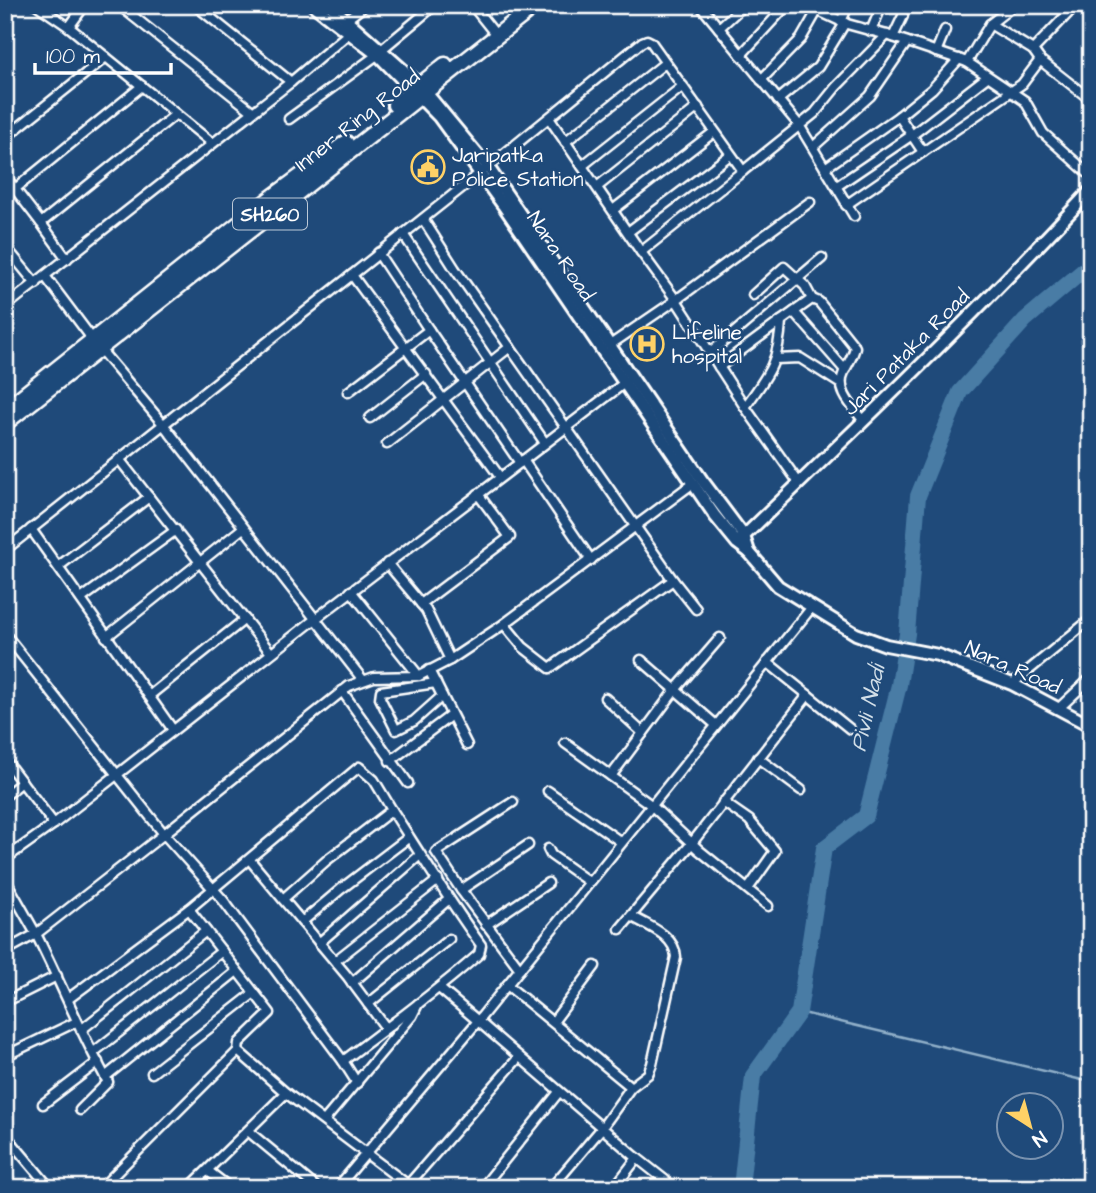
<svg xmlns="http://www.w3.org/2000/svg" width="1096" height="1193" font-family="'Architects Daughter',sans-serif">
  <style>
    .lines { fill: none; stroke-linecap: round; stroke-linejoin: round }
    .stream { stroke: #91b0c9; stroke-width: 2.5 }
    .river { stroke: #487ba5; stroke-width: 16 }
    .street-casing { stroke: #fff; stroke-width: 13 }
    .secondary-casing { stroke: #fff; stroke-width: 16 }
    .highway-casing { stroke: #fff; stroke-width: 19 }
    .street { stroke: #1f4a7a; stroke-width: 8 }
    .secondary { stroke: #1f4a7a; stroke-width: 10 }
    .highway { stroke: #1f4a7a; stroke-width: 14 }
    .labels { text-anchor: middle; stroke-width: 5; stroke-linejoin: round; paint-order: stroke }
    .shield { fill: #1f4a7a; stroke: #bcc9d7; stroke-width: 2 }
    .shield-label { font-size: 19px; font-weight: bold; fill: #fff }
    .street-label { font-size: 21px; fill: #fff; stroke: #1f4a7a }
    .poi-label { font-size: 21px; fill: #fff; stroke: #1f4a7a; text-anchor: start }
    .water-label { font-size: 23px; font-style: italic; fill: #d1dee8; stroke: #1f4a7a }
  </style>
  <rect width="100%" height="100%" fill="#1f4a7a"/>
  <filter id="ink" filterUnits="userSpaceOnUse"><feTurbulence type="fractalNoise" baseFrequency=".0143" numOctaves="2"/><feDisplacementMap in="SourceGraphic" scale="14" xChannelSelector="R" yChannelSelector="G"/><feConvolveMatrix kernelMatrix="1 2 1 2 8 2 1 2 1" color-interpolation-filters="sRGB"/></filter>
  <g filter="url(#ink)">
    <g class="lines">
      <polyline class="stream" points="799,1012 1082,1080 1091,1076"/>
      <polyline class="river" points="741,1188 753,1076 799,1012 824,848 866,816 899,685 907,634 918,496 960,392 1025,320 1091,264"/>
      <defs>
        <g id="street">
          <polyline points="37,5 69,27 212,143"/>
          <polyline points="119,5 252,111"/>
          <polyline points="195,5 291,82"/>
          <polyline points="472,5 492,30"/>
          <polyline points="700,5 799,125 825,168 899,116 932,89 959,59"/>
          <polyline points="806,5 847,24 887,35 967,62 1025,101 1043,133 1091,176"/>
          <polyline points="1085,5 1091,13"/>
          <polyline points="347,19 365,5"/>
          <polyline points="841,22 848,5"/>
          <polyline points="990,24 1033,50"/>
          <polyline points="69,27 85,5"/>
          <polyline points="719,28 744,5"/>
          <polyline points="871,31 882,5"/>
          <polyline points="893,37 903,16"/>
          <polyline points="381,50 435,5"/>
          <polyline points="936,52 945,30"/>
          <polyline points="741,55 787,5"/>
          <polyline points="1040,60 1091,100"/>
          <polyline points="967,62 990,24 1014,5"/>
          <polyline points="761,80 801,39 817,11"/>
          <polyline points="778,100 818,67 845,23"/>
          <polyline points="899,116 923,152"/>
          <polyline points="289,119 377,55"/>
          <polyline points="5,138 106,57"/>
          <polyline points="565,142 665,63"/>
          <polyline points="813,147 870,96 907,42"/>
          <polyline points="582,166 683,86"/>
          <polyline points="825,168 854,216"/>
          <polyline points="743,171 815,113 836,87 887,35"/>
          <polyline points="5,176 41,223 176,114"/>
          <polyline points="837,186 912,135 987,77"/>
          <polyline points="597,187 698,107"/>
          <polyline points="15,189 142,86"/>
          <polyline points="846,205 1022,84 1040,60 1033,50 1076,5"/>
          <polyline points="613,210 714,132"/>
          <polyline points="423,219 455,269 673,580 550,668 523,647 504,624"/>
          <polyline points="41,223 67,259"/>
          <polyline points="628,232 730,155"/>
          <polyline points="403,234 545,443"/>
          <polyline points="5,246 36,284"/>
          <polyline points="641,252 676,300 810,202"/>
          <polyline points="352,275 500,477"/>
          <polyline points="45,276 99,348 163,424 363,680"/>
          <polyline points="753,295 784,267 805,286 812,299"/>
          <polyline points="5,307 291,82 349,33"/>
          <polyline points="794,312 845,370"/>
          <polyline points="429,330 520,463"/>
          <polyline points="610,345 676,300 745,407 799,483"/>
          <polyline points="710,353 822,258"/>
          <polyline points="775,359 800,358 841,384"/>
          <polyline points="719,367 781,321"/>
          <polyline points="348,392 429,330 378,253"/>
          <path d="M745,407C768,375 779,362 781,321L812,299L819,302L855,347C853,357 848,363 844,372C835,391 853,407 864,421"/>
          <polyline points="370,418 426,374"/>
          <polyline points="387,444 510,347"/>
          <polyline points="119,459 271,653"/>
          <polyline points="523,460 591,560"/>
          <polyline points="31,529 173,730"/>
          <polyline points="5,550 488,167 642,42 647,40 651,42 743,171 641,252 549,118"/>
          <polyline points="387,563 426,610 450,660"/>
          <polyline points="59,566 149,497"/>
          <polyline points="673,580 696,609"/>
          <polyline points="351,591 419,676"/>
          <polyline points="81,599 176,530"/>
          <polyline points="421,604 510,537 478,494"/>
          <polyline points="5,634 164,834 349,686 374,677 419,676 450,660 504,624 692,484"/>
          <polyline points="106,637 243,528"/>
          <polyline points="641,660 716,725"/>
          <polyline points="429,670 467,745"/>
          <polyline points="436,683 381,691 380,698 396,730 414,721 442,696"/>
          <polyline points="1012,684 1091,619"/>
          <polyline points="342,691 408,783"/>
          <polyline points="808,695 850,729"/>
          <polyline points="149,696 245,619"/>
          <polyline points="605,698 643,733"/>
          <polyline points="1058,709 1091,678"/>
          <polyline points="565,743 651,805 699,850 768,906"/>
          <polyline points="758,758 801,790"/>
          <polyline points="5,760 54,824"/>
          <polyline points="390,761 450,716"/>
          <polyline points="611,776 675,690 720,638"/>
          <polyline points="548,791 621,842"/>
          <polyline points="5,796 22,782"/>
          <polyline points="723,802 749,820 775,851 748,889"/>
          <polyline points="548,849 551,855 589,882"/>
          <polyline points="5,859 54,824 314,620 627,381"/>
          <polyline points="250,860 348,977 386,1028"/>
          <path d="M5,879L36,934L164,834L223,900L343,1061C389,1026 436,992 479,954L481,945C449,901 421,855 392,810L327,860L283,899"/>
          <polyline points="461,890 436,852 513,802"/>
          <polyline points="189,909 359,767 374,780 392,810"/>
          <path d="M631,916C648,926 675,935 676,957L652,1064L648,1074L631,1087"/>
          <polyline points="302,922 341,889 408,838"/>
          <polyline points="486,925 548,883"/>
          <polyline points="620,929 692,843 808,695 767,662"/>
          <polyline points="319,943 420,855"/>
          <path d="M5,951L36,934C61,983 81,1034 108,1082L80,1110"/>
          <polyline points="335,961 438,880"/>
          <polyline points="520,969 461,890 528,845"/>
          <polyline points="352,983 448,900"/>
          <polyline points="507,985 812,607"/>
          <polyline points="439,988 478,1021 507,985 631,1087 601,1129 551,1188"/>
          <polyline points="68,999 189,909 270,1013 239,1043 238,1051"/>
          <polyline points="5,1002 57,976"/>
          <polyline points="368,1004 449,939"/>
          <polyline points="553,1022 595,966"/>
          <polyline points="81,1030 206,931"/>
          <polyline points="94,1052 222,951"/>
          <polyline points="5,1056 76,1022"/>
          <polyline points="343,1061 357,1083"/>
          <polyline points="152,1073 254,993"/>
          <polyline points="105,1077 237,971"/>
          <polyline points="43,1104 98,1062"/>
          <polyline points="324,1121 412,1016 418,1004"/>
          <polyline points="248,1131 317,1188"/>
          <polyline points="5,1138 8,1138 50,1188"/>
          <polyline points="637,1158 675,1188"/>
          <polyline points="208,1171 230,1188"/>
          <polyline points="410,1187 408,1185 519,1057"/>
          <polyline points="101,1188 238,1051 286,1093"/>
          <polyline points="189,1188 286,1093 408,1185 406,1188"/>
          <polyline points="337,1188 478,1021 637,1158 614,1188"/>
          <polyline points="482,1188 559,1092"/>
        </g>
        <g id="secondary">
          <polyline points="313,5 380,57 439,117 503,205 715,516 737,543 749,552 778,586 856,634 886,645 938,655 1012,684 1091,726"/>
          <polyline points="330,5 419,84 488,167 702,480 744,536 749,552"/>
          <path d="M741,539C860,425 979,311 1091,190"/>
        </g>
        <g id="highway">
          <polyline points="395,105 445,65"/>
          <polyline points="5,410 270,199 346,143"/>
          <polyline points="5,423 536,5"/>
        </g>
      </defs>
      <use href="#street" class="street-casing"/>
      <use href="#secondary" class="secondary-casing"/>
      <use href="#highway" class="highway-casing"/>
      <use href="#street" class="street"/>
      <use href="#secondary" class="secondary"/>
      <use href="#highway" class="highway"/>
    </g>
  </g>
  <defs>
    <symbol id="civic-ring" viewBox="-11 -11 22 22"><circle r="9.5" fill="#1f4a7a" stroke="#ffd166" stroke-width="1.5"/><path d="M-.6-6.5H3V-4.5H.6V-3L4-1V1h2V6H-6V1h2V-1L-.6-3ZM-1.2 2.5V6h2.4V2.5Z" fill="#ffd166"/></symbol>
    <symbol id="hospital-ring" viewBox="-11 -11 22 22"><circle r="9.5" fill="#1f4a7a" stroke="#ffd166" stroke-width="1.5"/><path d="M-5-5h3v3.5h4V-5h3V5h-3V1.5h-4V5h-3Z" fill="#ffd166"/></symbol>
  </defs>
  <g fill-rule="evenodd">
    <use href="#civic-ring" x="409" y="148" width="38" height="38"/>
    <use href="#hospital-ring" x="628" y="325" width="38" height="38"/>
  </g>
  <g class="labels">
    <rect class="shield" x="233" y="198.5" width="74" height="31" rx="5"/>
    <g class="shield-label">
      <text x="270" y="221">SH260</text>
    </g>
    <g class="street-label">
      <text transform="translate(357 120) rotate(-38)" y="7">Inner Ring Road</text>
      <text transform="translate(561 256) rotate(56)" y="7">Nara Road</text>
      <text transform="translate(906 352) rotate(-45)" y="7">Jari Pataka Road</text>
      <text transform="translate(1013 667) rotate(24)" y="7">Nara Road</text>
    </g>
    <g class="poi-label">
      <text x="452" y="162">Jaripatka<tspan x="452" dy="24">Police Station</tspan></text>
      <text x="672" y="339">Lifeline<tspan x="672" dy="24">hospital</tspan></text>
    </g>
    <g class="water-label">
      <text transform="translate(867 708) rotate(-77)" y="8">Pivli Nadi</text>
    </g>
  </g>
  <rect width="1096" height="1193" fill="none" stroke="#1f4a7a" stroke-width="28"/>
  <rect x="14" y="14" width="1068" height="1165" fill="none" stroke="#fff" stroke-width="2.5" filter="url(#ink)"/>
  <g transform="translate(1030 1126) rotate(144)"><circle r="33" fill="#1f4a7a" stroke="#7992af" stroke-width="2"/>
  <path d="M0-5L12 26L0 18L-12 26Z" fill="#ffd166"/>
  <text y="-10" font-size="19" font-weight="bold" text-anchor="middle" fill="#ffffff">N</text>
  </g>
  <path d="M35 63v10h136v-10" fill="none" stroke="#ffffff" stroke-width="3.5"/>
  <text x="46" y="63" font-size="21" fill="#ffffff" stroke="#1f4a7a" stroke-width="5" paint-order="stroke">100 m</text>
</svg>
